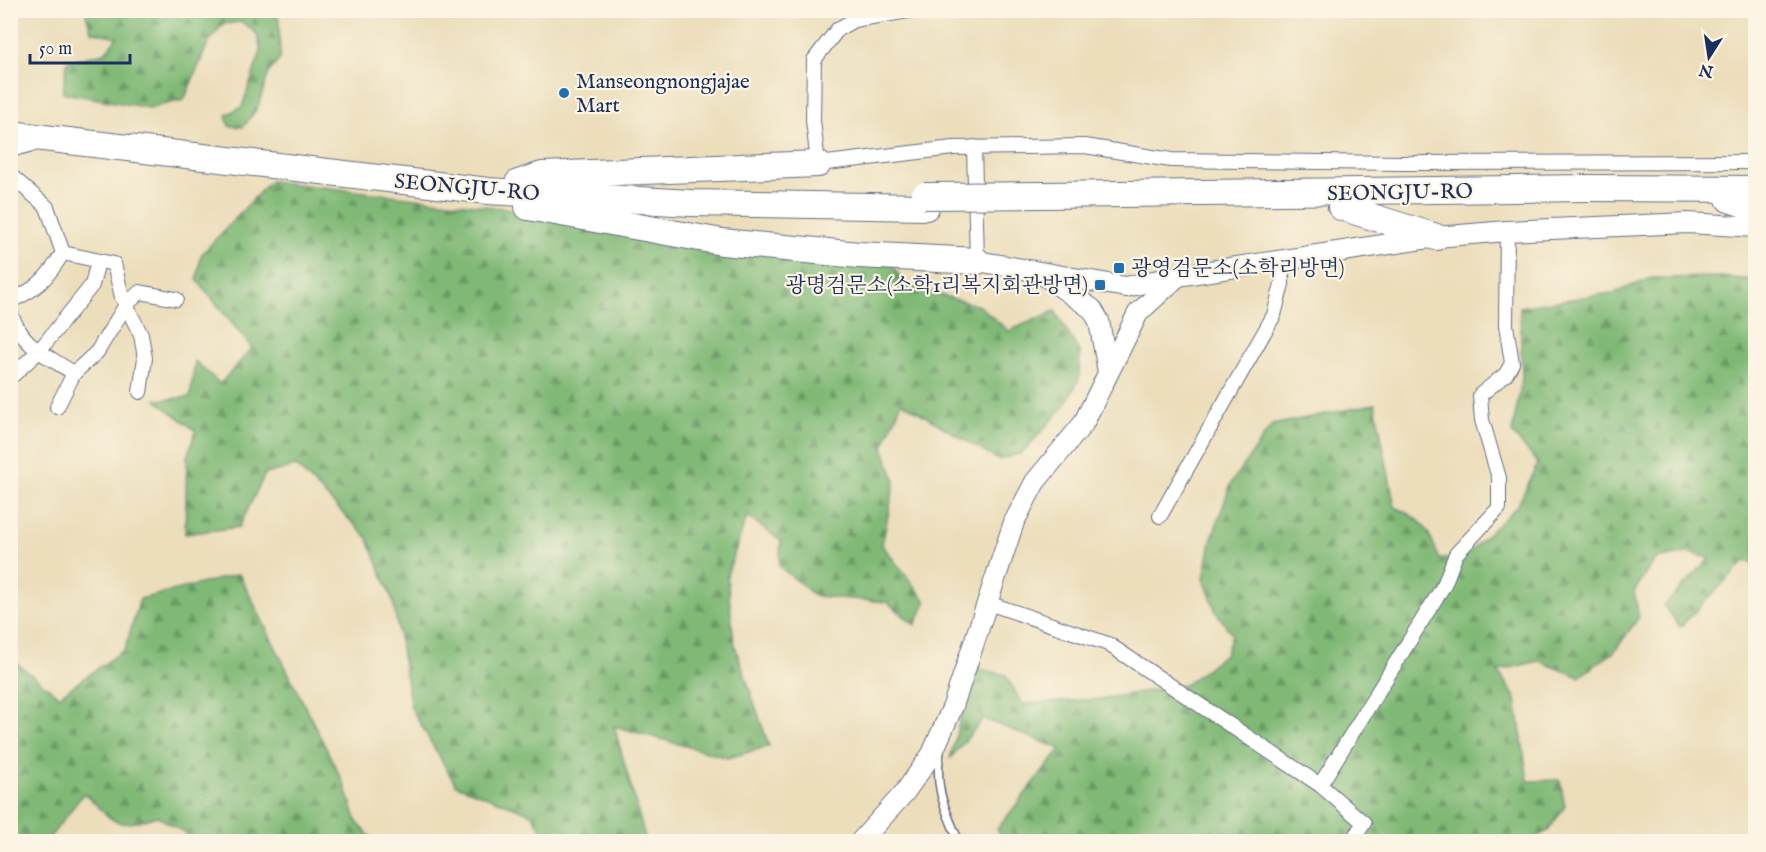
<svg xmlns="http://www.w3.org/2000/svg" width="1766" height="852" font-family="'IM FELL English','Noto Serif KR',serif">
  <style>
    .forest { fill: url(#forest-firs); stroke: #4e746a; stroke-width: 1.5 }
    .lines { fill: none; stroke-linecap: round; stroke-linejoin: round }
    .lane-casing { stroke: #646c7f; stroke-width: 10 }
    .street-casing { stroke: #646c7f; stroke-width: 16 }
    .secondary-casing { stroke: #646c7f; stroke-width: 22 }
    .highway-casing { stroke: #646c7f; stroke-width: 28 }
    .lane { stroke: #fff; stroke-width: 7 }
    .street { stroke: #fff; stroke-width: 14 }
    .secondary { stroke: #fff; stroke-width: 20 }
    .highway { stroke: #fff; stroke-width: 26 }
    .highway-bridge-casing { stroke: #646c7f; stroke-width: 28; stroke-linecap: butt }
    .highway-bridge { stroke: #fff; stroke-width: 26 }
    .poi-dot { fill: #1f6fb2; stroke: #fcf5e5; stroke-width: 2 }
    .labels { text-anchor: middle; stroke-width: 4.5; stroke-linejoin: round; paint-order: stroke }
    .poi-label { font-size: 21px; fill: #1b2f5e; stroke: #fcf5e5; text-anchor: start }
    .street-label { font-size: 21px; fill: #1b2f5e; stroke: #fcf5e5 }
  </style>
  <defs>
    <pattern id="forest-firs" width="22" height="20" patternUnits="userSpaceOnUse" patternTransform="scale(1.5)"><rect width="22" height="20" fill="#80b976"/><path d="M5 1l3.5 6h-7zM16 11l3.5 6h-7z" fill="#689764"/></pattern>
  </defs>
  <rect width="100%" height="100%" fill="#fcf5e5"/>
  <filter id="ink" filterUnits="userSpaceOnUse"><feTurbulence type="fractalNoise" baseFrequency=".0167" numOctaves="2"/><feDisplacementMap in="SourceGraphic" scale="12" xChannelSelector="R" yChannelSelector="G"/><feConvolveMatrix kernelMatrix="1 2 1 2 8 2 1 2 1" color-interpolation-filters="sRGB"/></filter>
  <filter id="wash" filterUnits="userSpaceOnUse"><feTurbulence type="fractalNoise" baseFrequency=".008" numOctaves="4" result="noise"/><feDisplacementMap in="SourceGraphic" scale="24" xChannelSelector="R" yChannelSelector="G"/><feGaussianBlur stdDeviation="1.35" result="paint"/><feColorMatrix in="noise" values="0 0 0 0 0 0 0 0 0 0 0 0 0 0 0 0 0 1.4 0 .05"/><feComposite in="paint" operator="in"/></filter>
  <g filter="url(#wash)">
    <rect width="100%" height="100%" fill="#ecdebb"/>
    <g class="forest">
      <polygon points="269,11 279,18 280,59 269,72 257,109 243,127 229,126 226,115 242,107 261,51 257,34 242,22 223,24 208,43 184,100 149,108 63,93 67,61 105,53 117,37 91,31 85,11"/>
      <polygon points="270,181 621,222 890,261 905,285 979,306 1009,331 1055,311 1080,353 1079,379 1065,405 1022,453 998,460 902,402 883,447 895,481 882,545 926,601 915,625 887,602 815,596 779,566 781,541 747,516 727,575 734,643 769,746 728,758 614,726 645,837 641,841 548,841 532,814 456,785 411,708 393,601 367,537 296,466 265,474 239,527 185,534 187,457 196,431 156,400 190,397 195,361 220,384 252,348 197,280 201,255"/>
      <path d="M1720,277L1755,280V563L1745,561L1680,627L1664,606L1710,558L1689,553L1655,559L1634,592L1639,617L1614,652L1579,677L1539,661L1498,671L1516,699L1528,781L1560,780L1565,806L1548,831L1526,842L1002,841L997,829L1061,749L983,719L950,759L973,668L1006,675L1022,704L1099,699L1185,685L1226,653L1232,634L1216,612L1204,579L1211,541L1231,483L1272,425L1375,404L1395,507C1425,520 1428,529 1439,559L1463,558L1518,505L1538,463L1512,433L1522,379L1520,307L1617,292L1652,278Z"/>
      <path d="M239,574L345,786L357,822L374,841H191L184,832L157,816C112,830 117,824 84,793L47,841H11V659L59,696L125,649L140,599Z"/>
    </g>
  </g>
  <g filter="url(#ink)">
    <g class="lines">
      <defs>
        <path id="lane" d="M940,752C934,789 945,808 959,842"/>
        <g id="street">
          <polyline points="914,10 854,20 838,29 814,60 813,120 818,164 953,148 1085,146 1171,160 1401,163 1756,162"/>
          <polyline points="974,147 977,261"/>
          <polyline points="10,150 37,143"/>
          <path d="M10,175L47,207L63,253C47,278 38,289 10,301"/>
          <polyline points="63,253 114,264 122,297 141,335 145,358 140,392"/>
          <path d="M10,312C22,346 45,355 74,373"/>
          <polyline points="13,375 39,351 92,285 98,261"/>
          <polyline points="57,407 74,373 97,352 126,305 140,292 176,299"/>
          <polyline points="1160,516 1274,315 1282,284 1282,260"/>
          <polyline points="988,603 1108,644 1320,785 1364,823 1351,842"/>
          <polyline points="1320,785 1444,585 1456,554 1499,508 1499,478 1482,420 1480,395 1506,374 1512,363 1506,325 1507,231"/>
        </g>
        <g id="secondary">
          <polyline points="977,261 1126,287 1177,276 1436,237 1507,231 1688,223 1756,227"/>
          <polyline points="1045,276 1092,309 1099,321 1108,372"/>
          <polyline points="860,842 905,792 932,754 953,706 1014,522 1035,482 1083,424 1138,313 1177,277"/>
        </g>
        <g id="highway">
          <polyline points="10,134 488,191 691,203 926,207"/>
          <polyline points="518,183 542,175 818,164"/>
          <polyline points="1045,195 1588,188 1756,189"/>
          <polyline points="1729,199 1756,208"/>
          <polyline points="528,207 722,242 859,255 977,261"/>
          <polyline points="1341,207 1436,237"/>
        </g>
      </defs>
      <use href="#lane" class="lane-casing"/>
      <use href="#street" class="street-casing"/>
      <use href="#secondary" class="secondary-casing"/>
      <use href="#highway" class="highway-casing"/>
      <use href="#lane" class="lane"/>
      <use href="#street" class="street"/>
      <use href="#secondary" class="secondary"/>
      <use href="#highway" class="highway"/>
      <defs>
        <polyline id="highway-bridge" points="924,196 1045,195"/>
      </defs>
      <use href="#highway-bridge" class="highway-bridge-casing"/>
      <use href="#highway-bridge" class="highway-bridge"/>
    </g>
  </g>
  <g class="poi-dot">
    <circle cx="564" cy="93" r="6"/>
    <rect x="1113" y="262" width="12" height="12" rx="3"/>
    <rect x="1094" y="279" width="12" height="12" rx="3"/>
  </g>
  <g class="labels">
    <g class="poi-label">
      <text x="576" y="88">Manseongnongjajae<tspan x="576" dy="24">Mart</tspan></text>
      <text x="1131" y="275">광영검문소(소학리방면)</text>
      <text x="1088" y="292" text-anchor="end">광명검문소(소학1리복지회관방면)</text>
    </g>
    <g class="street-label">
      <text transform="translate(467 187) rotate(5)" y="7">SEONGJU-RO</text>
      <text transform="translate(1400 192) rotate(-1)" y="7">SEONGJU-RO</text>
    </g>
  </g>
  <rect width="1766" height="852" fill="none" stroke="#fcf5e5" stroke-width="36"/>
  <g transform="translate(1709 57) rotate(192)" stroke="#fcf5e5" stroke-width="4.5" paint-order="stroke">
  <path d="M0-4.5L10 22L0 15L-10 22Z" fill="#1b2f5e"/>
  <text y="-9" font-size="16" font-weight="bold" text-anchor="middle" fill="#1b2f5e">N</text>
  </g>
  <path d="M30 54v9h100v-9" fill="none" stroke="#1b2f5e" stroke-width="3"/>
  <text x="39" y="54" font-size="18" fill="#1b2f5e" stroke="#fcf5e5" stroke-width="4.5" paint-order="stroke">50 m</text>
</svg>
